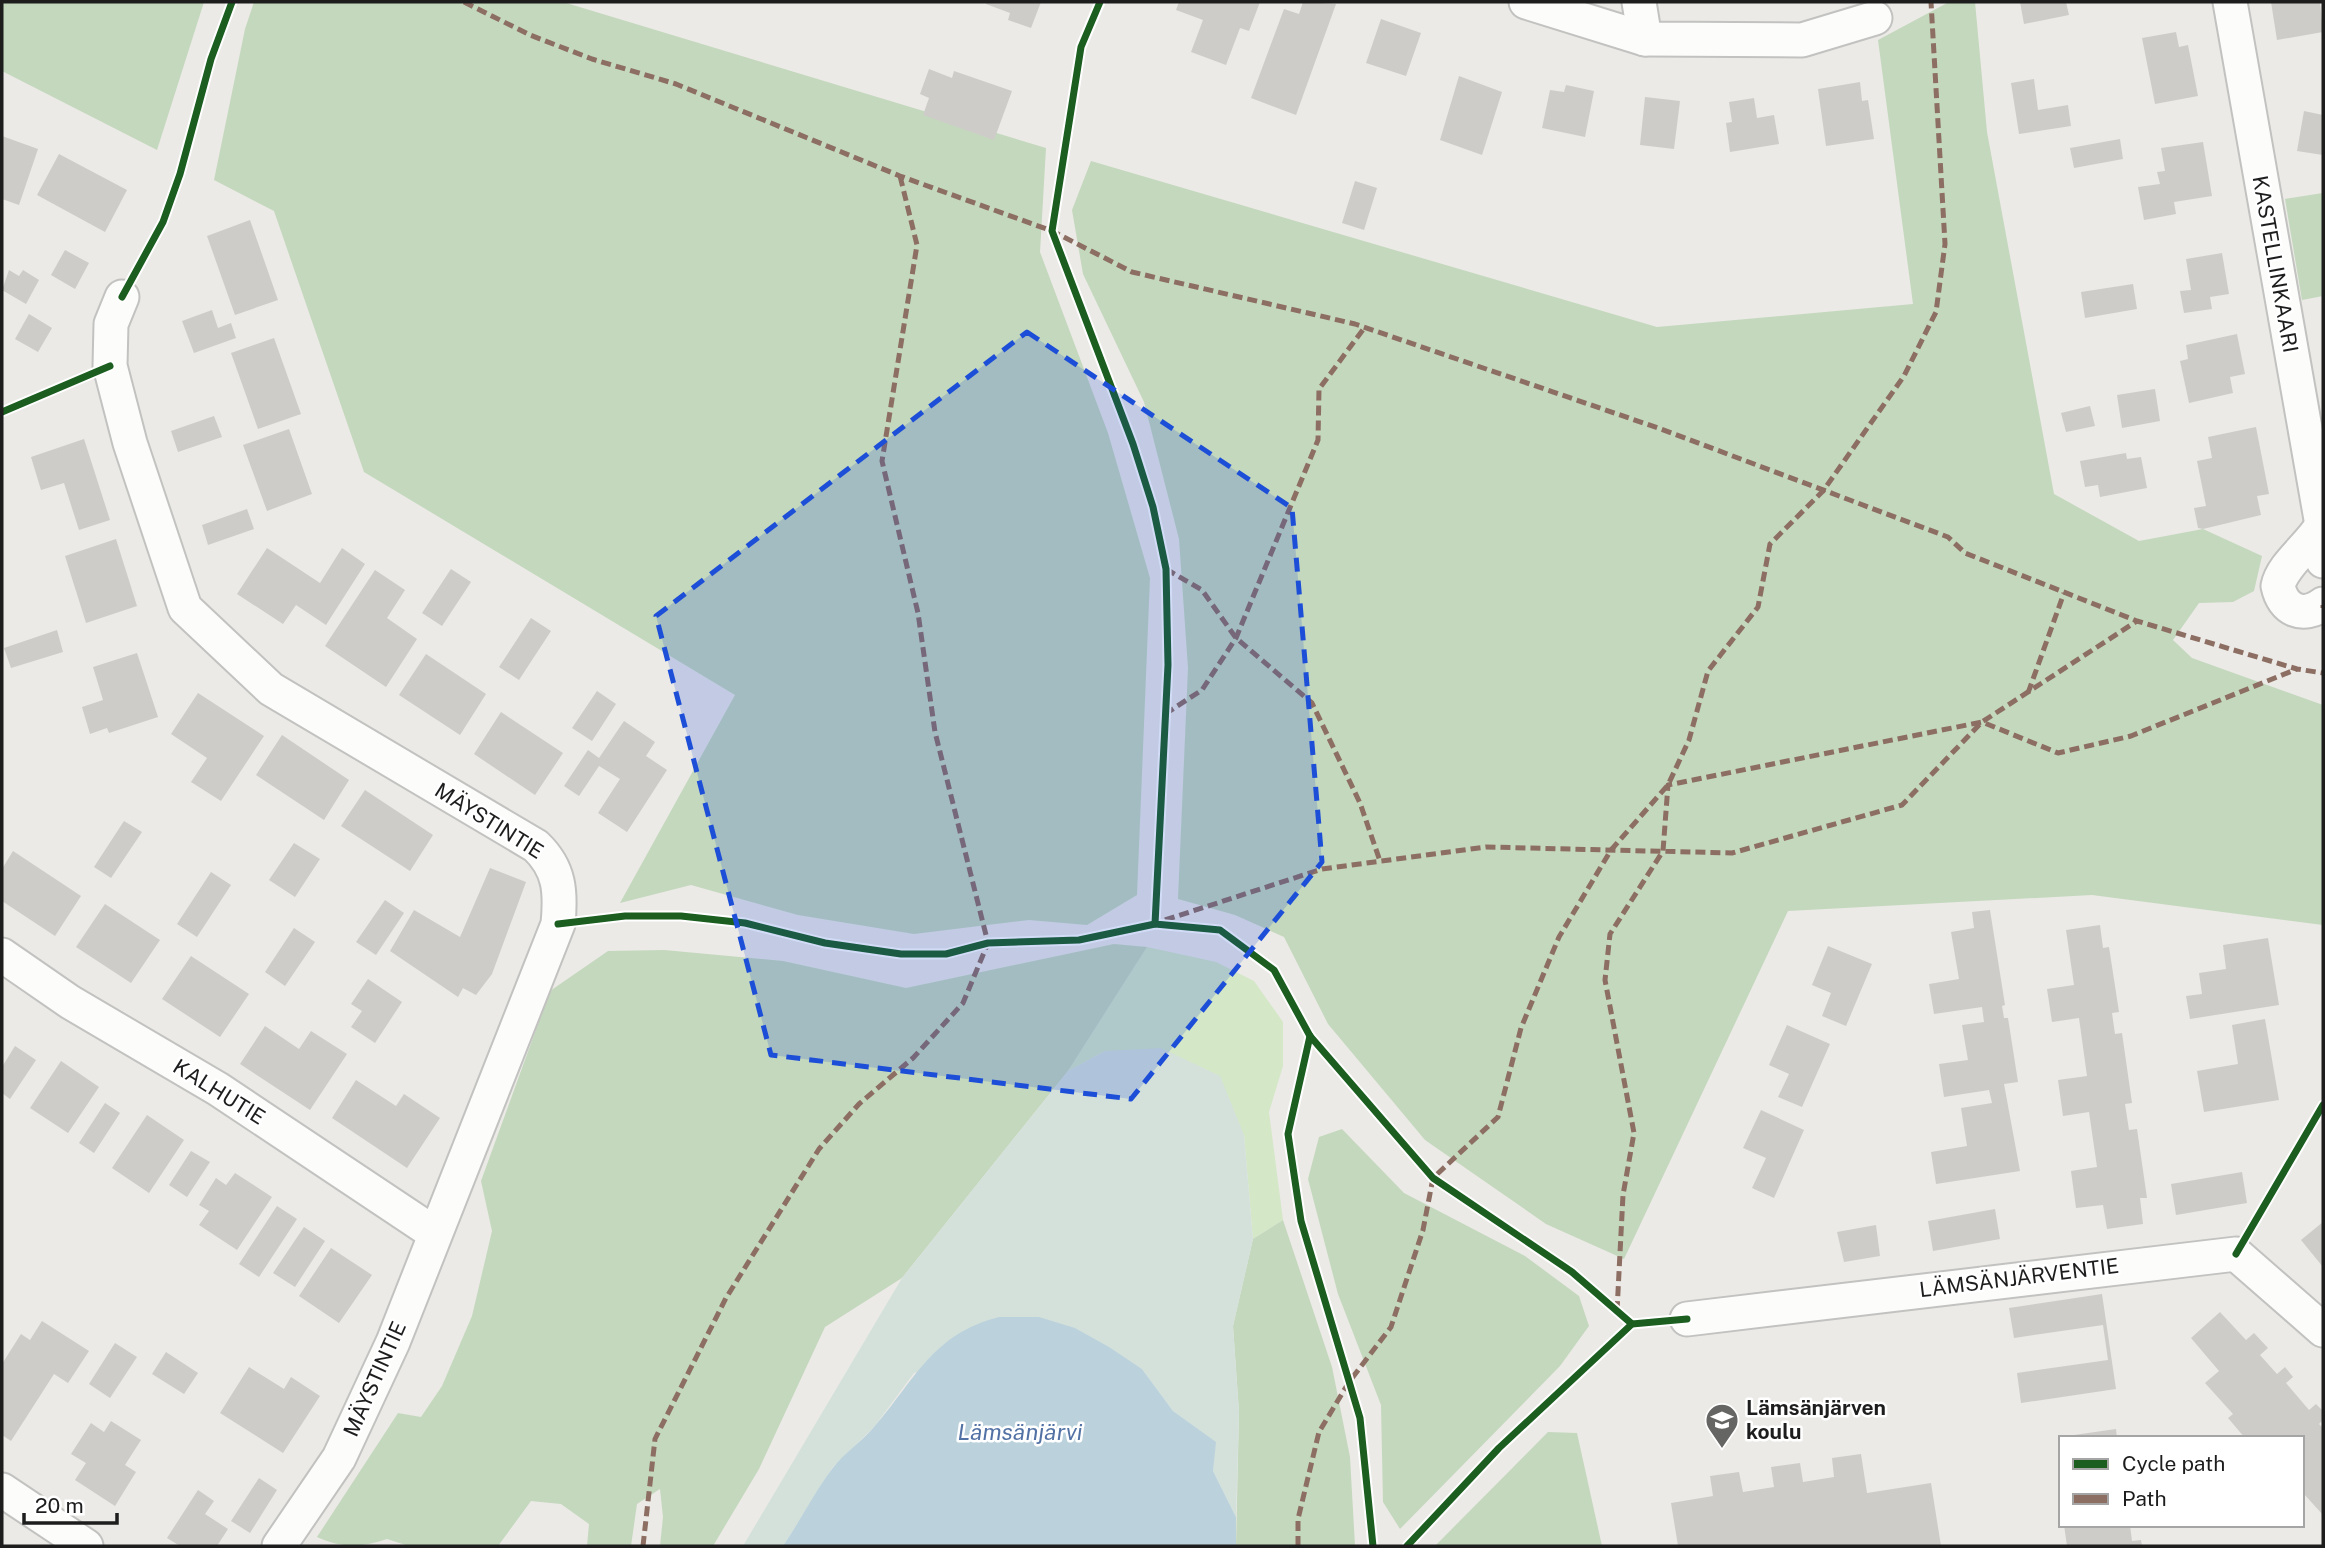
<svg xmlns="http://www.w3.org/2000/svg" width="2325" height="1548" font-family="'Public Sans',sans-serif">
  <style>
    .grass { fill: #d4e7c7 }
    .forest { fill: #c4d8bd }
    .wetland { fill: #d4e1db }
    .water { fill: #bbd2dc }
    .building { fill: #ceccc9 }
    .lines { fill: none; stroke-linecap: round; stroke-linejoin: round }
    .minor-casing { stroke: #c2c2c0; stroke-width: 37 }
    .minor { stroke: #fcfcfb; stroke-width: 33 }
    .quiet { stroke: #8d6e63; stroke-width: 5; stroke-dasharray: 10 5; stroke-linecap: butt }
    .cycleway-casing { stroke: #fff; stroke-width: 11 }
    .cycleway { stroke: #1b5e20; stroke-width: 7 }
    .marked { fill: #1d4ed8; fill-opacity: 0.2; stroke: #1d4ed8; stroke-width: 5; stroke-dasharray: 14 9; stroke-linejoin: round }
    .labels { text-anchor: middle; stroke-width: 5; stroke-linejoin: round; paint-order: stroke }
    .street-label { font-size: 21px; fill: #1d1d1d; stroke: #fff }
    .poi-label { font-size: 21px; font-weight: bold; fill: #1d1d1d; stroke: #fff; text-anchor: start }
    .water-label { font-size: 23px; font-style: italic; fill: #5271a4; stroke: #fff }
  </style>
  <rect width="100%" height="100%" fill="#ebeae6"/>
  <polygon class="grass" points="1147,947 1216,962 1254,981 1283,1022 1283,1066 1269,1112 1283,1220 1253,1239 1244,1135 1105,1051 1068,1071"/>
  <g class="forest">
    <polygon points="2,2 204,2 157,150 2,71"/>
    <polygon points="254,2 563,2 1046,148 1040,252 1108,433 1150,578 1137,895 1087,925 1029,920 914,934 798,915 691,885 620,903 735,695 364,472 274,211 214,180 245,29"/>
    <polygon points="1949,2 1975,2 1987,132 2054,494 2139,541 2203,529 2262,556 2254,591 2233,602 2199,603 2173,640 2192,658 2323,705 2323,925 2092,895 1788,911 1624,1259 1546,1224 1425,1140 1328,1024 1284,937 1235,915 1178,899 1188,668 1179,539 1144,402 1083,274 1072,210 1091,161 1657,327 1913,304 1878,40"/>
    <polygon points="2323,193 2323,296 2302,300 2285,199"/>
    <path d="M1114,944L1147,947L1068,1071L902,1278L825,1327L759,1469L713,1546H660L663,1517L660,1489L637,1504L631,1546H587L589,1524L561,1504L531,1501L498,1546H409L387,1539C362,1548 341,1548 317,1537L398,1413L421,1417L442,1386L472,1316L492,1231L481,1181L550,991L608,951L664,950L783,961L906,988Z"/>
    <polygon points="1342,1129 1404,1193 1525,1256 1579,1296 1589,1326 1560,1366 1400,1529 1383,1502 1381,1405 1338,1294 1308,1179 1319,1137"/>
    <polygon points="1283,1220 1332,1367 1350,1457 1355,1546 1236,1546 1239,1412 1233,1326 1253,1239"/>
    <polygon points="1548,1432 1577,1433 1602,1546 1435,1546"/>
  </g>
  <polygon class="wetland" points="1161,1048 1220,1076 1244,1135 1253,1239 1233,1326 1239,1412 1236,1517 1213,1471 1215,1442 1173,1411 1142,1369 1075,1328 914,1373 874,1427 833,1467 783,1546 743,1546 902,1278 1068,1071 1105,1051"/>
  <path class="water" d="M999,1317H1039L1075,1328L1109,1347L1142,1369L1173,1411L1216,1442L1213,1471L1236,1517V1546H783C800,1521 814,1493 832,1469C844,1453 861,1442 874,1427C915,1380 932,1334 999,1317Z"/>
  <g class="building">
    <polygon points="987,2 1041,2 1031,28 1008,20 1010,13 986,4"/>
    <polygon points="1179,2 1260,2 1249,31 1240,28 1226,65 1191,52 1203,20 1176,10"/>
    <polygon points="1303,2 1336,4 1296,115 1251,98 1284,9 1299,14"/>
    <polygon points="2020,2 2066,2 2069,15 2024,24"/>
    <polygon points="2271,2 2320,2 2323,32 2277,40"/>
    <polygon points="1381,19 1421,33 1406,76 1366,63"/>
    <polygon points="2176,32 2179,47 2188,45 2198,96 2155,104 2142,38"/>
    <polygon points="929,69 952,78 954,71 1012,91 994,140 923,115 929,98 920,94"/>
    <polygon points="1459,76 1502,92 1482,155 1440,140"/>
    <polygon points="2034,79 2038,110 2068,105 2071,126 2019,134 2011,83"/>
    <polygon points="1860,82 1862,101 1868,100 1874,139 1826,146 1818,89"/>
    <polygon points="1566,85 1594,91 1585,137 1542,128 1550,90 1564,92"/>
    <polygon points="1645,97 1680,101 1674,149 1640,145"/>
    <polygon points="1754,98 1757,118 1774,115 1779,144 1730,152 1726,123 1732,122 1729,102"/>
    <polygon points="2304,111 2323,115 2323,155 2297,151"/>
    <polygon points="2,136 38,149 19,205 2,199"/>
    <polygon points="2120,139 2123,159 2074,168 2070,148"/>
    <polygon points="2203,142 2212,196 2174,202 2176,214 2144,220 2138,187 2160,184 2157,172 2165,171 2161,148"/>
    <polygon points="59,154 127,190 105,232 37,195"/>
    <polygon points="1355,181 1377,188 1364,230 1342,223"/>
    <polygon points="250,220 278,300 235,315 207,236"/>
    <polygon points="65,250 89,263 75,289 51,275"/>
    <polygon points="2222,253 2229,294 2210,297 2212,309 2184,313 2180,291 2191,290 2186,259"/>
    <polygon points="9,270 19,276 23,270 39,280 26,304 2,290"/>
    <polygon points="2133,284 2137,309 2085,318 2081,292"/>
    <polygon points="212,310 218,328 231,323 236,338 194,353 182,321"/>
    <polygon points="29,314 52,328 38,352 15,339"/>
    <polygon points="2237,334 2245,374 2230,377 2233,393 2189,403 2180,361 2188,359 2186,345"/>
    <polygon points="274,338 301,414 258,429 231,353"/>
    <polygon points="2155,389 2160,421 2122,428 2117,395"/>
    <polygon points="2090,406 2095,426 2066,432 2061,413"/>
    <polygon points="214,416 222,437 178,452 171,431"/>
    <polygon points="2256,427 2269,494 2257,496 2261,515 2203,529 2198,528 2194,508 2206,506 2197,461 2212,458 2208,437"/>
    <polygon points="289,429 312,494 267,511 243,445"/>
    <polygon points="84,439 110,520 79,530 64,483 41,490 31,457"/>
    <polygon points="2126,453 2127,459 2141,457 2147,488 2100,497 2098,485 2085,487 2080,461"/>
    <polygon points="247,509 254,529 208,545 202,525"/>
    <polygon points="116,539 137,606 86,623 65,556"/>
    <polygon points="267,548 320,583 342,548 365,564 326,625 296,605 283,624 237,594"/>
    <polygon points="451,569 471,582 442,626 422,613"/>
    <polygon points="375,570 405,590 387,618 417,639 386,687 325,646"/>
    <polygon points="531,618 551,631 519,680 499,667"/>
    <polygon points="57,630 63,652 11,668 4,648"/>
    <polygon points="137,653 158,717 109,733 107,728 90,734 82,707 103,700 93,667"/>
    <polygon points="426,654 486,694 460,735 399,695"/>
    <polygon points="597,691 616,704 592,741 572,728"/>
    <polygon points="198,693 264,736 221,801 191,782 207,758 171,734"/>
    <polygon points="501,712 563,753 535,795 474,754"/>
    <polygon points="624,721 655,742 646,756 667,770 627,832 598,813 620,779 599,766 579,796 564,786 588,750 599,758"/>
    <polygon points="282,735 349,780 324,820 256,775"/>
    <polygon points="365,790 433,835 410,871 341,826"/>
    <polygon points="124,821 142,832 111,878 94,867"/>
    <polygon points="294,843 320,859 295,897 269,880"/>
    <polygon points="13,851 81,896 55,936 2,901 2,869"/>
    <polygon points="490,868 526,882 492,974 476,995 463,988 458,997 390,951 414,910 460,937"/>
    <polygon points="211,872 231,885 197,937 177,924"/>
    <polygon points="385,900 404,913 376,955 356,942"/>
    <polygon points="105,904 160,940 131,983 76,947"/>
    <polygon points="1990,910 2005,1005 2002,1006 2004,1018 2008,1018 2018,1082 2004,1084 2020,1171 1936,1184 1931,1152 1967,1146 1961,1108 1992,1103 1989,1090 1944,1097 1939,1064 1968,1060 1962,1025 1984,1022 1982,1007 1934,1014 1929,984 1959,979 1951,932 1974,928 1972,912"/>
    <polygon points="2100,925 2103,948 2109,947 2119,1012 2112,1013 2115,1034 2122,1033 2132,1103 2125,1104 2129,1130 2137,1129 2147,1198 2140,1198 2143,1224 2107,1229 2103,1205 2076,1208 2071,1171 2097,1167 2089,1112 2063,1116 2058,1080 2087,1076 2079,1018 2052,1022 2047,989 2074,985 2066,930"/>
    <polygon points="294,928 315,942 285,986 265,972"/>
    <polygon points="2268,938 2279,1005 2190,1019 2186,996 2202,994 2199,973 2226,969 2223,945"/>
    <polygon points="1828,946 1872,964 1846,1026 1822,1016 1831,993 1812,985"/>
    <polygon points="191,956 249,994 220,1037 162,999"/>
    <polygon points="368,979 402,1002 375,1043 351,1027 362,1011 351,1004"/>
    <polygon points="2265,1019 2279,1100 2204,1112 2197,1071 2238,1064 2232,1025"/>
    <polygon points="1787,1025 1830,1044 1802,1107 1778,1097 1789,1074 1769,1065"/>
    <polygon points="265,1026 299,1049 311,1031 347,1054 310,1110 240,1064"/>
    <polygon points="15,1046 36,1060 10,1099 2,1093 2,1067"/>
    <polygon points="61,1061 99,1087 68,1133 30,1108"/>
    <polygon points="356,1080 396,1106 404,1094 440,1118 407,1168 332,1118"/>
    <polygon points="105,1103 120,1113 94,1153 79,1143"/>
    <polygon points="1761,1110 1804,1130 1774,1198 1752,1188 1766,1158 1743,1148"/>
    <polygon points="147,1115 184,1140 149,1193 112,1168"/>
    <polygon points="191,1151 210,1162 187,1197 169,1185"/>
    <polygon points="2242,1172 2247,1203 2176,1215 2171,1184"/>
    <polygon points="235,1173 272,1197 237,1250 199,1225 209,1211 199,1205 216,1178 226,1185"/>
    <polygon points="277,1206 297,1219 259,1277 239,1264"/>
    <polygon points="1995,1209 2000,1239 1933,1251 1928,1221"/>
    <polygon points="2323,1222 2323,1267 2301,1240"/>
    <polygon points="1876,1225 1880,1256 1844,1262 1837,1232"/>
    <polygon points="304,1227 325,1241 295,1287 273,1273"/>
    <polygon points="331,1248 372,1275 339,1323 299,1296"/>
    <polygon points="2102,1294 2116,1389 2021,1403 2017,1373 2108,1360 2103,1325 2014,1338 2009,1308"/>
    <polygon points="2220,1312 2246,1340 2254,1333 2268,1348 2260,1355 2277,1374 2285,1367 2293,1377 2286,1383 2309,1410 2316,1404 2323,1411 2323,1420 2319,1424 2323,1428 2323,1515 2304,1494 2302,1496 2302,1438 2245,1438 2228,1418 2233,1414 2205,1383 2219,1371 2191,1338"/>
    <polygon points="42,1321 89,1351 68,1383 54,1374 11,1441 2,1435 2,1364 21,1334 30,1340"/>
    <polygon points="115,1343 137,1357 110,1398 89,1384"/>
    <polygon points="166,1352 198,1373 184,1394 152,1374"/>
    <polygon points="249,1367 284,1389 291,1377 320,1396 283,1453 220,1413"/>
    <polygon points="111,1421 141,1440 125,1465 136,1472 115,1506 75,1480 86,1463 71,1454 91,1423 104,1432"/>
    <polygon points="2116,1429 2117,1438 2074,1438 2074,1435"/>
    <polygon points="1861,1454 1867,1493 1931,1483 1941,1546 1678,1546 1671,1503 1713,1496 1710,1476 1739,1472 1743,1492 1774,1487 1771,1467 1800,1463 1803,1482 1834,1477 1832,1458"/>
    <polygon points="259,1478 277,1490 250,1533 231,1521"/>
    <polygon points="198,1490 214,1501 205,1514 228,1529 217,1546 180,1546 167,1538"/>
    <polygon points="2064,1525 2130,1525 2132,1541 2141,1540 2142,1546 2067,1546"/>
  </g>
  <g class="lines">
    <defs>
      <g id="minor">
        <polyline points="1526,2 1645,39 1802,40 1875,18"/>
        <polyline points="1639,2 1645,39"/>
        <polyline points="2230,2 2322,525 2323,561"/>
        <path d="M122,297L111,324L110,366L130,443L185,608L271,689L536,846C560,869 561,892 558,924L393,1342L339,1458L279,1546"/>
        <path d="M2322,525C2310,546 2282,565 2278,586C2283,610 2303,619 2323,604"/>
        <polyline points="2,955 70,1002 218,1089 434,1233"/>
        <polyline points="1687,1319 2236,1254 2323,1330"/>
        <polyline points="2,1490 86,1546"/>
      </g>
    </defs>
    <use href="#minor" class="minor-casing"/>
    <use href="#minor" class="minor"/>
    <g class="quiet">
      <polyline points="464,2 530,35 592,59 676,84 900,176 1052,231 1132,272 1355,324 1661,429 1948,537 1965,553 2137,621 2297,669 2323,673"/>
      <polyline points="1166,569 1202,590 1236,638 1312,703 1360,803 1380,861"/>
      <polyline points="2323,605 2323,608"/>
      <polyline points="2028,693 2064,593"/>
      <polyline points="1165,714 1202,690 1236,638 1318,440 1319,389 1365,327"/>
      <polyline points="1165,920 1322,869 1486,847 1732,853 1902,805 1982,722 2137,621"/>
      <polyline points="1617,1311 1623,1195 1634,1133 1605,980 1610,934 1663,851 1668,785 1982,722 2058,753 2131,736 2297,669"/>
      <polyline points="643,1546 655,1439 726,1298 819,1149 859,1104 913,1058 963,1003 988,943 935,732 918,613 882,461 917,245 900,176"/>
      <polyline points="1298,1546 1298,1519 1319,1432 1349,1382 1391,1327 1423,1230 1433,1178 1498,1117 1521,1028 1559,937 1611,850 1668,785 1689,740 1708,671 1758,607 1770,544 1823,491 1904,376 1936,312 1945,244 1931,2"/>
    </g>
    <defs>
      <g id="cycleway">
        <polyline points="1100,2 1081,47 1052,231 1133,444 1153,507 1166,569 1168,665 1155,924 1220,930 1274,970 1310,1036 1433,1178 1572,1272 1632,1324"/>
        <polyline points="122,297 163,222 180,174 211,59 232,2"/>
        <polyline points="2,412 110,366"/>
        <polyline points="558,924 625,916 681,916 745,923 825,943 901,954 946,954 988,943 1079,940 1155,924"/>
        <polyline points="1310,1036 1288,1134 1301,1221 1360,1418 1373,1546"/>
        <polyline points="2236,1254 2323,1105"/>
        <polyline points="1407,1546 1499,1448 1632,1324 1687,1319"/>
      </g>
    </defs>
    <use href="#cycleway" class="cycleway-casing"/>
    <use href="#cycleway" class="cycleway"/>
  </g>
  <path class="marked" d="M1027,332L1292,508L1322,862L1131,1099L771,1055L656,616Z"/>
  <defs>
    <symbol id="school-pin" viewBox="-11 -11 22 30"><path d="M0 17L-7.5 6A9.5 9.5 0 1 1 7.5 6Z" fill="#656563" stroke="#fff"/><path d="M0-5L7-2L0 1L-7-2ZM-4 1L0 2.5L4 1V4Q0 6-4 4Z" fill="#fff"/></symbol>
  </defs>
  <g fill-rule="evenodd">
    <use href="#school-pin" x="1703" y="1401" width="38" height="52"/>
  </g>
  <g class="labels">
    <g class="street-label">
      <text transform="translate(2275 264) rotate(80)" y="7">KASTELLINKAARI</text>
      <text transform="translate(489 821) rotate(32)" y="7">MÄYSTINTIE</text>
      <text transform="translate(219 1092) rotate(32)" y="7">KALHUTIE</text>
      <text transform="translate(2019 1278) rotate(-7)" y="7">LÄMSÄNJÄRVENTIE</text>
      <text transform="translate(375 1379) rotate(-66)" y="7">MÄYSTINTIE</text>
    </g>
    <g class="poi-label">
      <text x="1746" y="1415">Lämsänjärven<tspan x="1746" dy="24">koulu</tspan></text>
    </g>
    <g class="water-label">
      <text x="1020" y="1440">Lämsänjärvi</text>
    </g>
  </g>
  <rect width="2325" height="1548" fill="none" stroke="#1d1d1d" stroke-width="7"/>
  <rect x="2059" y="1436" width="245" height="91" fill="#ffffff" stroke="#a5a5a5" stroke-width="2"/>
  <rect x="2073" y="1459" width="35" height="10" fill="#1b5e20" stroke="#a5a5a5" stroke-width="2"/>
  <text x="2122" y="1471" font-size="21" fill="#1d1d1d">Cycle path</text>
  <rect x="2073" y="1494" width="35" height="10" fill="#8d6e63" stroke="#a5a5a5" stroke-width="2"/>
  <text x="2122" y="1506" font-size="21" fill="#1d1d1d">Path</text>
  <path d="M24 1513v10h93v-10" fill="none" stroke="#1d1d1d" stroke-width="3.5"/>
  <text x="35" y="1513" font-size="21" fill="#1d1d1d" stroke="#ffffff" stroke-width="5" paint-order="stroke">20 m</text>
</svg>
